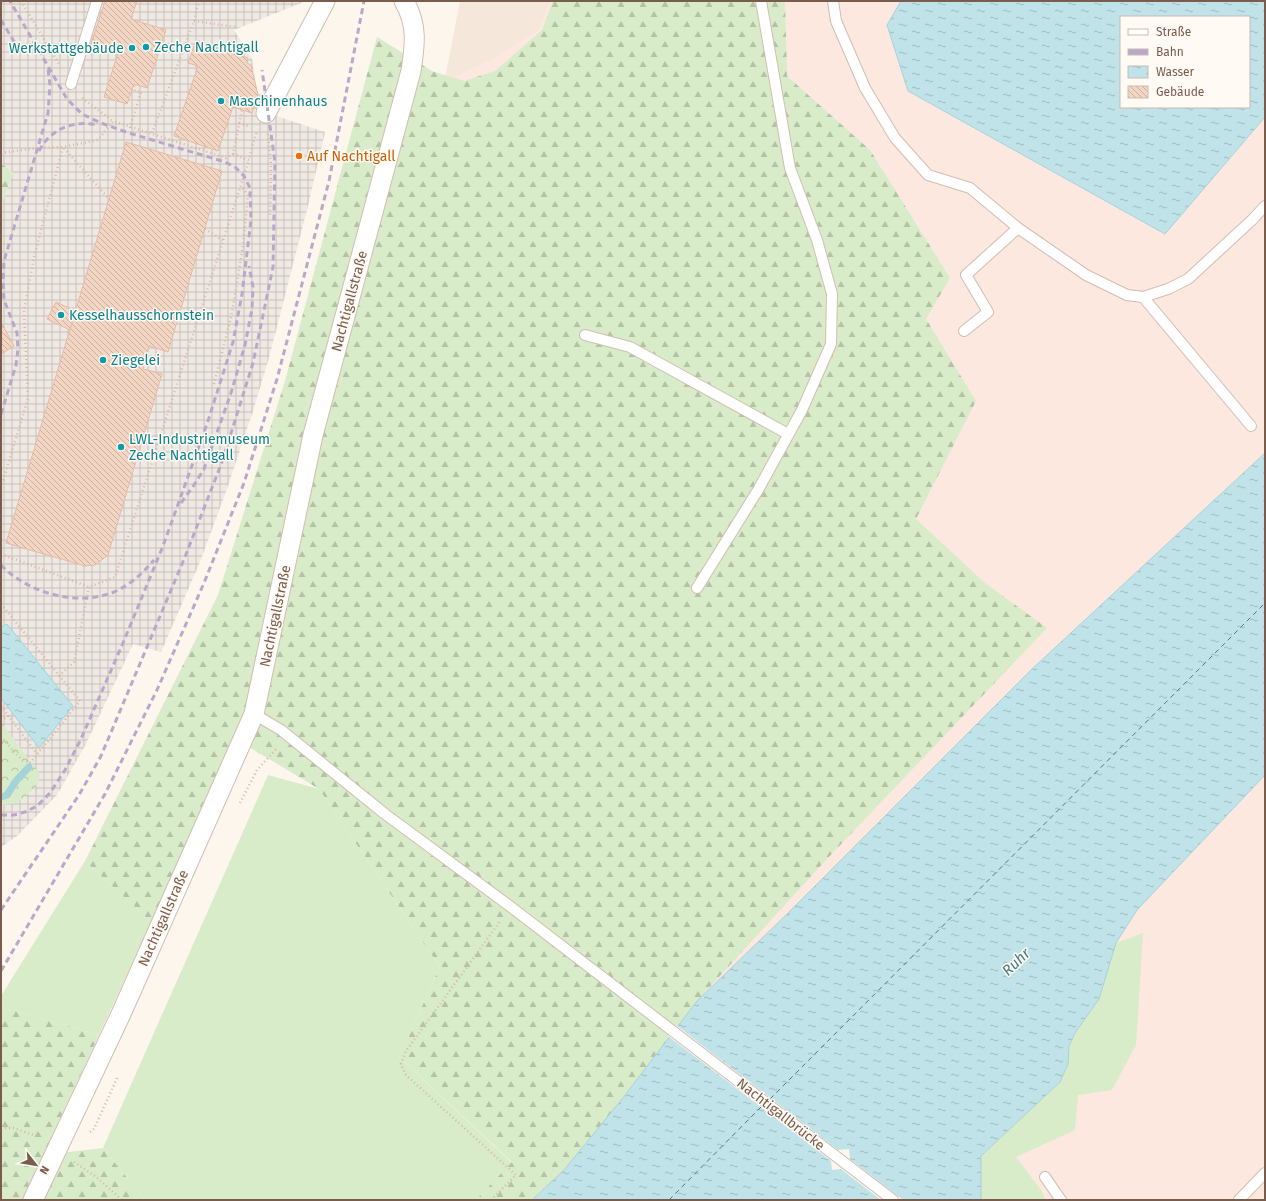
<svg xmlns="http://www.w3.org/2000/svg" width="1266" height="1201" font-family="'Fira Sans',sans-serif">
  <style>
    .residential { fill: #f5e8da }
    .commercial { fill: #fde8e0; fill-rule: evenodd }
    .industrial { fill: url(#industrial-grid) }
    .grass { fill: #d8ecc9 }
    .forest { fill: url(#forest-firs) }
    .park { fill: url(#park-crowns) }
    .water { fill: url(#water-ripples); stroke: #a5d3da; fill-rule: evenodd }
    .pier { fill: #fdf6ec }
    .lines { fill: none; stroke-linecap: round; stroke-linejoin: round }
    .stream { stroke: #a5d3da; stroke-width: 7 }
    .ferry { stroke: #437c86; stroke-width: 1; stroke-dasharray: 5 4; stroke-linecap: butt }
    .building { fill: url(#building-back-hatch); stroke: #e6bba3 }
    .lane-casing { stroke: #d1beb0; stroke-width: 12 }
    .street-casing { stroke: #d1beb0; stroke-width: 21 }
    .path { stroke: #d9b8a5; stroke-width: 2.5; stroke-dasharray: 1 3; stroke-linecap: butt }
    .lane { stroke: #fff; stroke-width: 10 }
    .street { stroke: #fff; stroke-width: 19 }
    .rail { stroke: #b9a8c9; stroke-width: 3; stroke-dasharray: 6 4; stroke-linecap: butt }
    .culture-dot { fill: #0f9aa8; stroke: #fffaf3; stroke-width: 1.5 }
    .food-dot { fill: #e8710a; stroke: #fffaf3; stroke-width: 1.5 }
    .labels { text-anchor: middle; stroke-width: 3; stroke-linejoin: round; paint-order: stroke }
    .culture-label { font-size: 14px; fill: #0d838f; stroke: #fffaf3; text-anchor: start }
    .food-label { font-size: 14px; fill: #c56008; stroke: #fffaf3; text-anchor: start }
    .street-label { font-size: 14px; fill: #7a5c4d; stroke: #fffaf3 }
    .water-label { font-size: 15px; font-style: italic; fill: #437c86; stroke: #fffaf3 }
  </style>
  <defs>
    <pattern id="industrial-grid" width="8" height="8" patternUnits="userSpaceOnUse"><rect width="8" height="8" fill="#efe9e4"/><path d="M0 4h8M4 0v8" fill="none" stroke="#c7c0bb"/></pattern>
    <pattern id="forest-firs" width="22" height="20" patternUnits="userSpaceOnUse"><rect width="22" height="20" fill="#d8ecc9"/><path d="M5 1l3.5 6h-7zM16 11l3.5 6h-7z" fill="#b4c2a5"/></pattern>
    <pattern id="park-crowns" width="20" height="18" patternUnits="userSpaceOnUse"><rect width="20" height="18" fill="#d8ecc9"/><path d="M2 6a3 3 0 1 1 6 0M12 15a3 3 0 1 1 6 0" fill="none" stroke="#b4c2a5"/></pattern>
    <pattern id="water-ripples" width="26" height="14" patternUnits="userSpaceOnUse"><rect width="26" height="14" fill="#bfe3e8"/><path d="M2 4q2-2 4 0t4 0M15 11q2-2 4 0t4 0" fill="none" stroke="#a0bbbe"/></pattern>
    <pattern id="building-back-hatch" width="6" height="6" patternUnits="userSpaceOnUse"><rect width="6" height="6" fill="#f3d5c3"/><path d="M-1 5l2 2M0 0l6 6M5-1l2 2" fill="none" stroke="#cab0a1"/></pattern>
  </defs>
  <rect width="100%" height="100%" fill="#fdf6ec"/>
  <polygon class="residential" points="460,1 550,1 539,31 498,57 444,83"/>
  <g class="commercial">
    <path d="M550,1H1265V453L1032,669L786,915L697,1001L444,83L498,57L539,31ZM1121,17H1249V107H1121Z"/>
    <polygon points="1265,775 1265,1200 981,1200 1116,943 1137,910"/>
  </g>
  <polygon class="industrial" points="1,1 306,1 234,30 252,59 257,93 261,94 261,111 325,132 308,206 270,354 254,408 228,486 200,562 161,652 133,644 86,744 57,795 17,836 1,847 1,206 13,173 1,163"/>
  <g class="grass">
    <polygon points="268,775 319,789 440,967 399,1057 512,1163 476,1200 145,1200 103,1148"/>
    <polygon points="85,861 151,922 99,1035 1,1007 1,996"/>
    <polygon points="1143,933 1136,1045 1112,1090 1078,1095 1075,1130 1016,1157 1041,1190 1046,1200 981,1200 981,1156 1060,1082 1068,1064 1069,1046 1075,1033 1099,999 1116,943"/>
  </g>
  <g class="forest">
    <polygon points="553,1 785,1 787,76 870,150 950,278 926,319 976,401 916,519 985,583 1047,628 825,861 697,1001 622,1099 564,1170 532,1200 476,1200 512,1162 399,1057 440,967 319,789 234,738 151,922 85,861 218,595 285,381 377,37 432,71 464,81 495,71 542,30"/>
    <polygon points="1,163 13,173 1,206"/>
    <polygon points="1,1007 99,1035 43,1155 103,1148 145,1200 1,1200"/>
  </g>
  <polygon class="park" points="1,722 40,774 38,784 25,797 17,803 1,805"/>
  <g class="water">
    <path d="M901,1H1265V117L1165,234L908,91L887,25ZM1121,17H1249V107H1121Z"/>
    <polygon points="1265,453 1265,775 1137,910 1116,943 1099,999 1075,1033 1069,1046 1068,1064 1060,1082 981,1156 981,1200 532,1200 564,1170 622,1099 697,1001 786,915 1032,669"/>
    <polygon points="7,624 73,706 39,748 1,698 1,627"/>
  </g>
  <polygon class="pier" points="676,1025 838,1150 849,1149 850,1159 903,1200 881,1200 841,1169 832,1170 831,1161 668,1036"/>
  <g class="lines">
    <polyline class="stream" points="1,797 7,795 16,781 29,767"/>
    <g class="ferry">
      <polyline points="770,1099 1265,603"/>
      <polyline points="669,1200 763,1105"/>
    </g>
  </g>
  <g class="building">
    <polygon points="105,1 137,1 131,19 166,30 147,88 134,84 127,104 104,97 118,53 91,44"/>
    <polygon points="196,40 248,58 247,63 251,65 258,95 252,113 233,107 218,151 174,136 198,66 188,63"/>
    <polygon points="126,142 222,171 168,352 149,346 143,369 162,374 108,555 95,565 85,566 6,543"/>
    <polygon points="56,302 75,311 70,330 47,319"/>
    <polygon points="1,322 14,346 1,354"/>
  </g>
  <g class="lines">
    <defs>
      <g id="lane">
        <polyline points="833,1 836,21 865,88 895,138 928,175 970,188 1018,228 1086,275 1127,295 1143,297 1168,289 1188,279 1252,220 1265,206"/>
        <polyline points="71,84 97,1"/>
        <polyline points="1143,297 1251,426"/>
        <polyline points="964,331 988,312 966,275 1018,228"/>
        <polyline points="585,335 630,347 788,434"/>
        <polyline points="697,588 758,490 802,410 831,344 832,294 817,240 790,168 761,1"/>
        <polyline points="254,714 281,730 385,814 511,907 893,1200"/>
        <polyline points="1045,1177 1061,1200"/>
        <polyline points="1239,1200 1265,1173"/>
      </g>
      <g id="street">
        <polyline points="266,113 325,1"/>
        <path d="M33,1200L121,1014L254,714L313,435L411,71C415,45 418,25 404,1"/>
      </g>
    </defs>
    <use href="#lane" class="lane-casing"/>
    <use href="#street" class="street-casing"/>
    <g class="path">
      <polyline points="21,1 59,64"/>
      <polyline points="194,21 236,27"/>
      <polyline points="82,98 113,121"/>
      <polyline points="239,123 248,126"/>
      <polyline points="130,128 141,92 135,91 134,84"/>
      <polyline points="152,133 194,21 199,1"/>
      <polyline points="268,134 271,165 270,217"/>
      <polyline points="1,153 38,148 63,147 109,199"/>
      <polyline points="233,154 249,160 254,140 257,132"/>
      <polyline points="205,229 224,241"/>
      <polyline points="214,384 232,313 243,245 248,195 241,186"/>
      <polyline points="1,488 28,398 24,311 34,257 63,147 98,140 113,121 226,158 233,154 242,110"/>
      <polyline points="1,554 89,587 115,577 249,160"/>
      <polyline points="1,604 80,701 30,763 20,758 1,737"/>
      <polyline points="59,676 74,662 89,587"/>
      <polyline points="1,706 37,754"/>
      <polyline points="1,721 8,716"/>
      <polyline points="240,803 257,770 277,748"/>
      <polyline points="1,1128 14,1128 39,1137"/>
      <polyline points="90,1132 94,1129 118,1076"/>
      <polyline points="74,1162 95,1176 122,1200"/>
      <polyline points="491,1200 516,1175 406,1075 401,1064 406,1051 501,920"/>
    </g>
    <use href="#lane" class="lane"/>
    <use href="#street" class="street"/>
    <g class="rail">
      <polyline points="1,20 15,43"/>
      <path d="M39,151C51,128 74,120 98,125"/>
      <polyline points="1,414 16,365 18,349 17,333 4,300 3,282 4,261 48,113 50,85 48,69"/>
      <polyline points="181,503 194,485 204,469 231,393 245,345 252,309 253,287 249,266"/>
      <path d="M1,565C28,593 77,607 114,592C130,585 142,574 154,560"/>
      <polyline points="1,815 14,815 25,812 37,806 50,793 65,770 81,739 123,643 163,546 208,421 233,342 242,294 251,220 250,188 244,176 235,167 225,162 126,132 101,123 82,114 67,99 10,1"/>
      <polyline points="1,910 79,795 101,756 185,557 222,462 253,363 273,267 275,162 262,70"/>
      <polyline points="1,971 105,794 157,690 204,583 244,483 277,379 329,181 364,1"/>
    </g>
  </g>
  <g class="culture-dot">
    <circle cx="146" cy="47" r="4"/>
    <circle cx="132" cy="48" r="4"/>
    <circle cx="221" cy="101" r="4"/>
    <circle cx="61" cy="315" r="4"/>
    <circle cx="103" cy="360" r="4"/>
    <circle cx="121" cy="447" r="4"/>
  </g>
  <circle class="food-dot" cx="299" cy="156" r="4"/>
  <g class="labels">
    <g class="culture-label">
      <text x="154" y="52">Zeche Nachtigall</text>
      <text x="124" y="53" text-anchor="end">Werkstattgebäude</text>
      <text x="229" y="106">Maschinenhaus</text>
      <text x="69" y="320">Kesselhausschornstein</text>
      <text x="111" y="365">Ziegelei</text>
      <text x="129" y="444">LWL-Industriemuseum<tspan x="129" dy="16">Zeche Nachtigall</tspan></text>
    </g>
    <g class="food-label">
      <text x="307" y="161">Auf Nachtigall</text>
    </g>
    <g class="street-label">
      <text transform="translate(349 301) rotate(-75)" y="5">Nachtigallstraße</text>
      <text transform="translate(275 616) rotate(-78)" y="5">Nachtigallstraße</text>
      <text transform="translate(163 918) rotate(-66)" y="5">Nachtigallstraße</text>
      <text transform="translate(781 1114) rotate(38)" y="5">Nachtigallbrücke</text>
    </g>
    <g class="water-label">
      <text transform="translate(1016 962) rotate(-44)" y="5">Ruhr</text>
    </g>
  </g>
  <rect width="1266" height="1201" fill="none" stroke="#7a5c4d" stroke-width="4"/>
  <rect x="1120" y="16" width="130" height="92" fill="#fffaf3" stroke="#cabbb1"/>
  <rect x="1128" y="29" width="20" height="6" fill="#ffffff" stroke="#cabbb1"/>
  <text x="1156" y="36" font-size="12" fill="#7a5c4d">Straße</text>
  <rect x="1128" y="49" width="20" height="6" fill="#b9a8c9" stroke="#cabbb1"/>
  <text x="1156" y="56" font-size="12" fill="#7a5c4d">Bahn</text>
  <rect x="1128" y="66" width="20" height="12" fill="url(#water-ripples)" stroke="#cabbb1"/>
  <text x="1156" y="76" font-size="12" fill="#7a5c4d">Wasser</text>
  <rect x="1128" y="86" width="20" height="12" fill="url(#building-back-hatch)" stroke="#cabbb1"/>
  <text x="1156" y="96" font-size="12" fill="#7a5c4d">Gebäude</text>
  <g transform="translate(36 1165) rotate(121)" stroke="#fffaf3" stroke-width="3" paint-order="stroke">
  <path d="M0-3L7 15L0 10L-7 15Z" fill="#7a5c4d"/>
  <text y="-6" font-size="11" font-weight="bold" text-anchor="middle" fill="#7a5c4d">N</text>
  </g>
</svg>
